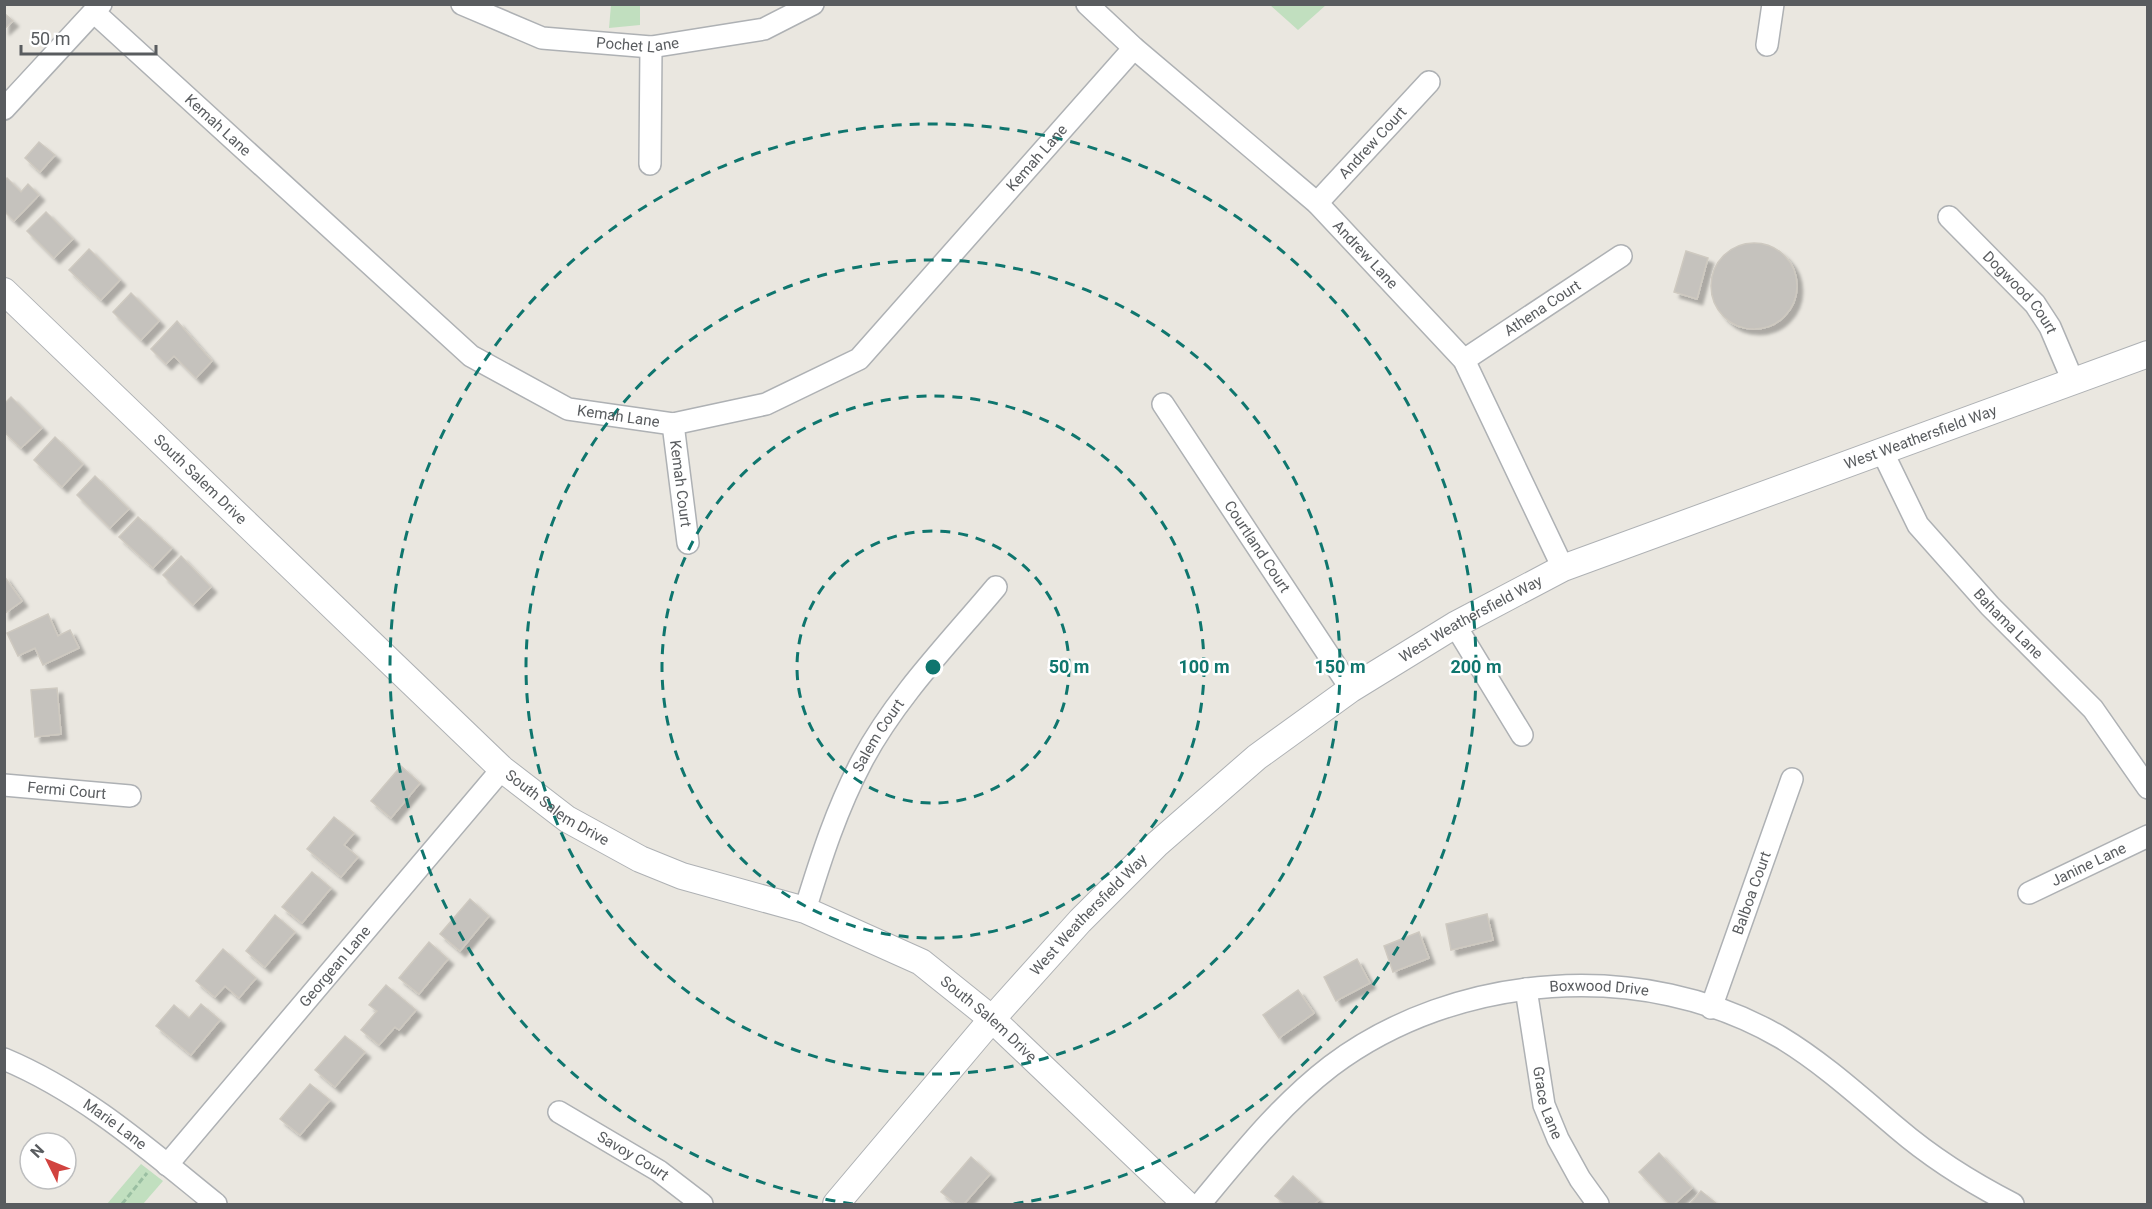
<svg xmlns="http://www.w3.org/2000/svg" width="2152" height="1209" font-family="Roboto,sans-serif">
  <style>
    .green { fill: #c1dfbf }
    .building { fill: #c5c2bd; stroke: #cec9c0; stroke-width: 1.5; filter: url(#shadow) }
    .lines { fill: none; stroke-linecap: round; stroke-linejoin: round }
    .minor-casing { stroke: #aeb1b4; stroke-width: 24 }
    .tertiary-casing { stroke: #aeb1b4; stroke-width: 28 }
    .path { stroke: #9abfa2; stroke-width: 3; stroke-dasharray: 6 3; stroke-linecap: butt }
    .minor { stroke: #fff; stroke-width: 21 }
    .tertiary { stroke: #fff; stroke-width: 26 }
    .ring { fill: none; stroke: #0f766e; stroke-width: 3; stroke-dasharray: 10 8 }
    .labels { text-anchor: middle; stroke-width: 5; stroke-linejoin: round; paint-order: stroke }
    .street-label { font-size: 15px; fill: #595c5f; stroke: #fff }
    .centre { fill: #0f766e; stroke: #fff; stroke-width: 3 }
    .ring-label { font-size: 18px; text-anchor: middle; font-weight: bold; fill: #0f766e; stroke: #fff; stroke-width: 5; stroke-linejoin: round; paint-order: stroke }
  </style>
  <defs>
    <filter id="shadow"><feDropShadow dx="5.5" dy="5.5" stdDeviation="1.5" flood-color="#0004"/></filter>
  </defs>
  <rect width="100%" height="100%" fill="#eae7e0"/>
  <g class="green">
    <polygon points="611,5 640,5 640,25 609,28"/>
    <polygon points="1270,5 1326,5 1298,30"/>
    <polygon points="141,1164 163,1181 143,1204 107,1204"/>
  </g>
  <g class="building">
    <polygon points="4,13 13,21 4,29"/>
    <polygon points="39,142 55,155 40,172 25,158"/>
    <polygon points="7,178 21,192 28,184 39,195 14,221 4,211 4,181"/>
    <polygon points="46,212 73,239 54,258 27,231"/>
    <circle cx="1754" cy="286" r="43"/>
    <polygon points="89,249 120,280 101,300 69,270"/>
    <polygon points="1686,251 1708,258 1697,299 1674,292"/>
    <polygon points="131,293 159,321 141,340 113,312"/>
    <polygon points="177,321 212,361 196,378 174,356 166,364 151,349"/>
    <polygon points="11,397 42,428 21,448 4,432 4,404"/>
    <polygon points="55,437 83,464 62,487 34,460"/>
    <polygon points="95,476 129,509 110,528 77,495"/>
    <polygon points="138,517 172,548 153,568 119,537"/>
    <polygon points="181,556 211,587 193,605 163,575"/>
    <polygon points="4,576 22,601 4,614"/>
    <polygon points="48,614 58,636 70,630 79,648 43,665 35,648 18,656 7,633"/>
    <polygon points="57,688 61,734 35,737 31,690"/>
    <polygon points="401,766 420,783 391,818 371,801"/>
    <polygon points="334,817 354,833 344,845 358,857 341,877 307,849"/>
    <polygon points="312,872 331,888 302,923 282,907"/>
    <polygon points="470,899 489,916 460,951 440,934"/>
    <polygon points="1487,914 1493,940 1451,950 1446,924"/>
    <polygon points="275,915 295,932 265,967 246,951"/>
    <polygon points="1419,932 1429,958 1393,972 1384,946"/>
    <polygon points="429,942 448,959 419,994 399,978"/>
    <polygon points="223,949 256,978 239,998 225,986 215,997 196,981"/>
    <polygon points="1357,959 1370,983 1336,1001 1324,977"/>
    <polygon points="386,985 416,1010 399,1030 395,1027 379,1045 361,1030 377,1011 369,1005"/>
    <polygon points="1298,990 1314,1013 1279,1038 1263,1015"/>
    <polygon points="201,1004 220,1020 191,1055 156,1026 174,1005 189,1018"/>
    <polygon points="345,1036 365,1052 335,1087 315,1070"/>
    <polygon points="310,1084 330,1100 300,1135 280,1119"/>
    <polygon points="1659,1153 1692,1188 1674,1204 1669,1204 1639,1172"/>
    <polygon points="971,1157 990,1174 964,1204 956,1204 941,1192"/>
    <polygon points="1293,1176 1319,1200 1314,1204 1285,1204 1275,1196"/>
    <polygon points="1701,1191 1717,1204 1690,1204"/>
  </g>
  <g class="lines">
    <defs>
      <g id="minor">
        <path id="s1" d="M462,4L542,38L651,47L764,29L813,4"/>
        <path id="s2" d="M1087,4L1134,48L1317,203L1464,360L1563,568"/>
        <path id="s3" d="M96,14L471,356L568,409L673,424L766,404L859,359L1134,48"/>
        <polyline points="1767,45 1773,4"/>
        <polyline points="4,109 101,4"/>
        <polyline points="650,164 651,47"/>
        <path id="s4" d="M1317,203L1429,82"/>
        <path id="s5" d="M1949,217L2035,304L2050,327L2073,381"/>
        <path id="s6" d="M1464,360L1621,256"/>
        <path id="s7" d="M1163,404L1351,689"/>
        <path id="s8" d="M673,424L688,543"/>
        <path id="s9" d="M1883,453L1918,525L1990,606L2093,709L2148,788"/>
        <polyline points="1455,625 1522,735"/>
        <path id="s10" d="M4,785L130,796"/>
        <path id="s11" d="M2029,893L2148,836"/>
        <path id="s12" d="M805,910C821,858 837,808 862,761C896,697 950,642 996,587"/>
        <path id="s13" d="M1526,989L1544,1105L1558,1139L1580,1179L1598,1204"/>
        <path id="s14" d="M1711,1008L1792,779"/>
        <path id="s15" d="M4,1059C85,1093 149,1150 216,1204"/>
        <path id="s16" d="M559,1112L659,1171L702,1204"/>
        <path id="s17" d="M167,1165L502,769"/>
        <path id="s18" d="M1200,1204C1241,1155 1280,1105 1331,1066C1456,972 1644,958 1780,1037C1823,1063 1859,1096 1897,1128C1932,1158 1972,1183 2013,1204"/>
      </g>
      <g id="tertiary">
        <path id="s19" d="M4,291L502,769L567,819L640,859L682,876L805,910L921,962L992,1019L1186,1204"/>
        <path id="s20" d="M836,1204L992,1019L1080,921L1156,845L1257,757L1351,689L1455,625L1563,568L2148,354"/>
      </g>
    </defs>
    <use href="#minor" class="minor-casing"/>
    <use href="#tertiary" class="tertiary-casing"/>
    <polyline class="path" points="122,1204 147,1173"/>
    <use href="#minor" class="minor"/>
    <use href="#tertiary" class="tertiary"/>
  </g>
  <g class="ring">
    <circle cx="933" cy="667" r="136"/>
    <circle cx="933" cy="667" r="271"/>
    <circle cx="933" cy="667" r="407"/>
    <path d="M853 1204A543 543 0 1 1 1013 1204"/>
  </g>
  <g class="labels">
    <g class="street-label">
      <text dy="5" stroke="none"><textPath href="#s1" startOffset="183">Pochet Lane</textPath></text>
      <text dy="5" stroke="none"><textPath href="#s3" startOffset="165">Kemah Lane</textPath></text>
      <text dy="5" stroke="none"><textPath href="#s4" startOffset="82">Andrew Court</textPath></text>
      <text dy="5" stroke="none"><textPath href="#s3" startOffset="1191">Kemah Lane</textPath></text>
      <text dy="5" stroke="none"><textPath href="#s2" startOffset="375">Andrew Lane</textPath></text>
      <text dy="5" stroke="none"><textPath href="#s5" startOffset="104">Dogwood Court</textPath></text>
      <text dy="5" stroke="none"><textPath href="#s6" startOffset="94">Athena Court</textPath></text>
      <text dy="5" stroke="none"><textPath href="#s3" startOffset="669">Kemah Lane</textPath></text>
      <text dy="5" stroke="none"><textPath href="#s20" startOffset="1356">West Weathersfield Way</textPath></text>
      <text dy="5" stroke="none"><textPath href="#s19" startOffset="272">South Salem Drive</textPath></text>
      <text dy="5" stroke="none"><textPath href="#s8" startOffset="60">Kemah Court</textPath></text>
      <text dy="5" stroke="none"><textPath href="#s7" startOffset="171">Courtland Court</textPath></text>
      <text dy="5" stroke="none"><textPath href="#s20" startOffset="870">West Weathersfield Way</textPath></text>
      <text dy="5" stroke="none"><textPath href="#s9" startOffset="214">Bahama Lane</textPath></text>
      <text dy="5" stroke="none"><textPath href="#s12" startOffset="190">Salem Court</textPath></text>
      <text dy="5" stroke="none"><textPath href="#s10" startOffset="63">Fermi Court</textPath></text>
      <text dy="5" stroke="none"><textPath href="#s19" startOffset="758">South Salem Drive</textPath></text>
      <text dy="5" stroke="none"><textPath href="#s11" startOffset="66">Janine Lane</textPath></text>
      <text dy="5" stroke="none"><textPath href="#s14" startOffset="122">Balboa Court</textPath></text>
      <text dy="5" stroke="none"><textPath href="#s20" startOffset="384">West Weathersfield Way</textPath></text>
      <text dy="5" stroke="none"><textPath href="#s17" startOffset="260">Georgean Lane</textPath></text>
      <text dy="5" stroke="none"><textPath href="#s18" startOffset="476">Boxwood Drive</textPath></text>
      <text dy="5" stroke="none"><textPath href="#s19" startOffset="1244">South Salem Drive</textPath></text>
      <text dy="5" stroke="none"><textPath href="#s13" startOffset="116">Grace Lane</textPath></text>
      <text dy="5" stroke="none"><textPath href="#s15" startOffset="129">Marie Lane</textPath></text>
      <text dy="5" stroke="none"><textPath href="#s16" startOffset="86">Savoy Court</textPath></text>
    </g>
  </g>
  <circle cx="933" cy="667" r="9" class="centre"/>
  <g class="ring-label">
    <text x="1069" y="673">50 m</text>
    <text x="1204" y="673">100 m</text>
    <text x="1340" y="673">150 m</text>
    <text x="1476" y="673">200 m</text>
  </g>
  <rect width="2152" height="1209" fill="none" stroke="#595c5f" stroke-width="12"/>
  <g transform="translate(48 1161) rotate(313)"><circle r="28" fill="#ffffff" stroke="#bdbebf" stroke-width="1.5"/>
  <path d="M0-4.5L10 22L0 15L-10 22Z" fill="#d1433f"/>
  <text y="-9" font-size="16" font-weight="bold" text-anchor="middle" fill="#595c5f">N</text>
  </g>
  <path d="M21 45v9h135v-9" fill="none" stroke="#595c5f" stroke-width="3"/>
  <text x="30" y="45" font-size="18" fill="#595c5f" stroke="#ffffff" stroke-width="4.5" paint-order="stroke">50 m</text>
</svg>
